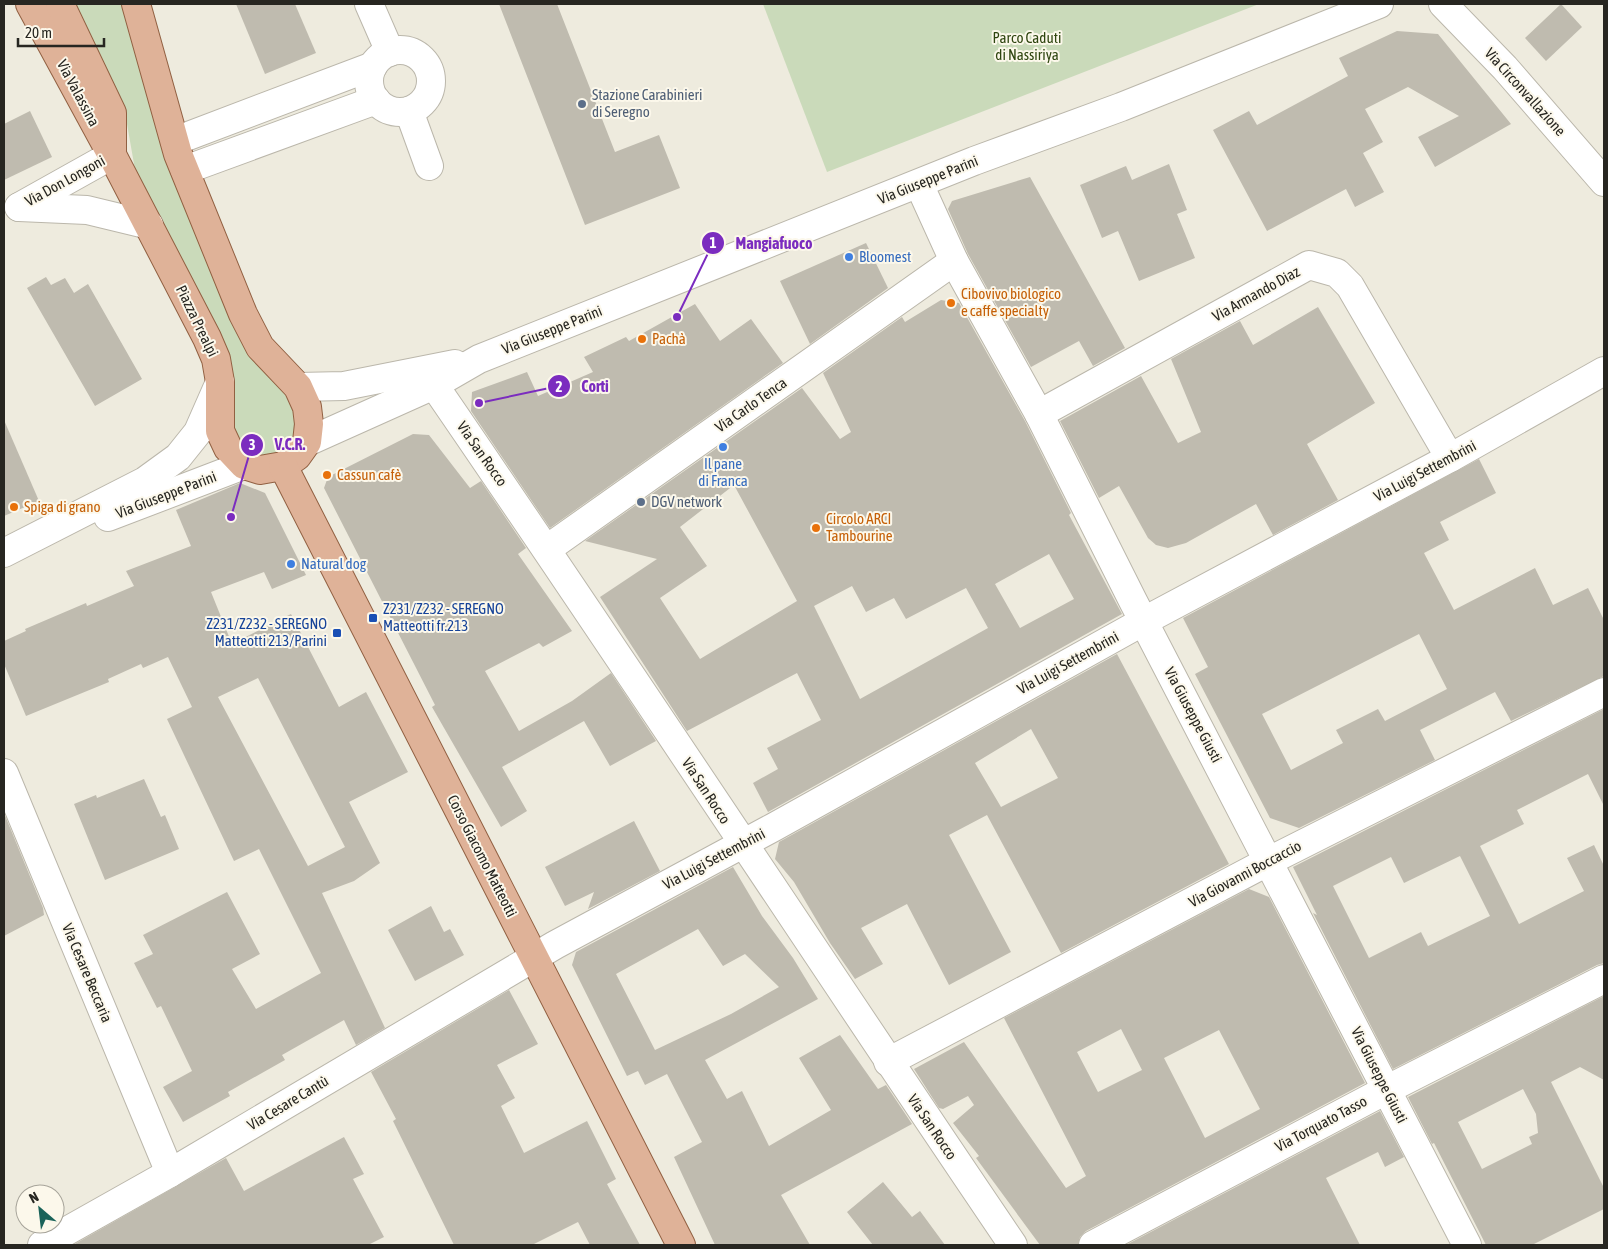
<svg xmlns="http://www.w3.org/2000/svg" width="1608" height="1249" font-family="'Asap Condensed',sans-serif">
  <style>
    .green { fill: #cadaba }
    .building { fill: #bfbbaf; fill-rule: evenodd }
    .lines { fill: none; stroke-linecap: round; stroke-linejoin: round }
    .minor-casing { stroke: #bbb7ab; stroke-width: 30 }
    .major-casing { stroke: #916042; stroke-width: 30 }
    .minor { stroke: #fff; stroke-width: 28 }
    .major { stroke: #dfb298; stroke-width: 28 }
    .service-dot { fill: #5c6f8a; stroke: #fcf8eb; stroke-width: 2 }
    .shop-dot { fill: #3f7fe0; stroke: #fcf8eb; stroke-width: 2 }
    .food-dot { fill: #e8710a; stroke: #fcf8eb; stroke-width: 2 }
    .transit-dot { fill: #1a4fb4; stroke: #fcf8eb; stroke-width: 2 }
    .labels { text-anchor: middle; stroke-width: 4; stroke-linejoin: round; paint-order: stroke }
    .park-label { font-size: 15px; fill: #2e450f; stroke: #fcf8eb }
    .street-label { font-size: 15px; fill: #272621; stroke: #fcf8eb }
    .service-label { font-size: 15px; fill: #4e5e75; stroke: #fcf8eb; text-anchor: start }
    .shop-label { font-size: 15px; fill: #366cbe; stroke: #fcf8eb; text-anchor: start }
    .food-label { font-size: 15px; fill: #c56008; stroke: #fcf8eb; text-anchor: start }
    .transit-label { font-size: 15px; fill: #164399; stroke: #fcf8eb; text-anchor: start }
    .leader { fill: none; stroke: #7b2cbf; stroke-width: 2 }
    .callout-dot { fill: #7b2cbf; stroke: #fcf8eb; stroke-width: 2 }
    .mark-label { font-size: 15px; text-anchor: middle; font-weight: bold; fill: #fff }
    .callout-label { font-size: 16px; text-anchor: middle; font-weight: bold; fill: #7b2cbf; stroke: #fcf8eb; stroke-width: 4; stroke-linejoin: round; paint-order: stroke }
  </style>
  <rect width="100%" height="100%" fill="#eeebde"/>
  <g class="green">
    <polygon points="70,4 127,4 290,392 300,423 290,450 261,460 235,443 137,181 127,124"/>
    <polygon points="763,4 1259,4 827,172"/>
  </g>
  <g class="building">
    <polygon points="236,4 295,4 316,53 265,74"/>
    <polygon points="499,4 557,4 615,152 659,135 680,188 585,225"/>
    <polygon points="1561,4 1582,27 1546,61 1525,38"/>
    <polygon points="1397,31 1438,34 1511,124 1435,167 1418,137 1459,116 1408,87 1365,109 1383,142 1363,153 1384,192 1355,207 1346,189 1267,231 1213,130 1249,111 1257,125 1348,76 1339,58"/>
    <polygon points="30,111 52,157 4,180 4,124"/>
    <polygon points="1169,164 1187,210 1177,214 1195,258 1139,281 1118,231 1102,238 1080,185 1126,166 1132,180"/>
    <polygon points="1030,177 1125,348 1093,366 1079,341 1031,367 968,254 948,209 952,201"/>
    <polygon points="866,243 888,288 810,344 780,281"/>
    <polygon points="46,277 51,285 65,278 74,293 88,284 142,379 95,406 27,288"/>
    <path d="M941,300L959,303L1025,421L1071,513L1069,515L1122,614L768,812L753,783L778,769L767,748L821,720L797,673L687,731L600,597L657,559L585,541L802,388L840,439L851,432L823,373L902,317L905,322ZM734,485L797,601L700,659L660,598L707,566L680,527ZM1049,554L1074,599L1020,628L995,584ZM852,586L866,612L894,598L906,619L966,588L988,628L860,699L814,606Z"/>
    <polygon points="695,304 720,341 751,319 783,363 550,528 471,411 472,392 527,372 538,396 593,372 584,357 626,337 629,341"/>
    <polygon points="1318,307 1375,403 1307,444 1338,500 1273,535 1256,504 1186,543 1168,548 1156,545 1148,538 1119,486 1099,498 1060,421 1141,376 1178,443 1201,432 1171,359 1240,321 1253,345"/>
    <polygon points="4,420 39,501 4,516"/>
    <polygon points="413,434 429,435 470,488 481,481 526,548 518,554 572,631 543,647 539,643 485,671 519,731 572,701 611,673 656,741 610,766 584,721 502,767 527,811 501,827 432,707 435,705 324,488 328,477"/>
    <path d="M1479,459L1496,493L1440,522L1449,540L1424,553L1454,610L1535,568L1553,605L1588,588L1604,620V676L1511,721L1495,692L1420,730L1435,760L1299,828L1270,818L1195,674L1208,667L1183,618ZM1419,634L1447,689L1385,721L1378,709L1336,730L1343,743L1291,770L1262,714Z"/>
    <path d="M240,483L265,493L306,575L272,589L264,572L211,592L232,644L291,614L339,707L366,692L408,772L349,802L380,863L354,881L322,893L385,1028L356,1045L344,1020L282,1055L285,1060L228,1092L230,1096L183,1122L163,1087L192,1071L161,1006L157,1008L134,963L153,954L143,935L227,892L260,954L232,969L256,1009L321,973L259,849L234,861L167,719L192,707L168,657L143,668L141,664L108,679L109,682L26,716L4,664V641L26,631L25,629L86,603L87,606L134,586L126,571L191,546L176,510ZM258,678L345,847L308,866L218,697Z"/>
    <path d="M1117,654L1229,864L1061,953L987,815L949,835L1011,952L949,985L907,904L861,928L883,964L855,979L830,943L794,882L775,859L779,842ZM1031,729L1058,778L1001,807L975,763Z"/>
    <path d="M1604,709V806L1588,774L1517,810L1524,824L1480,846L1519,924L1584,891L1567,858L1594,845L1604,866V963L1597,965L1393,1069L1313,913L1317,915L1293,867ZM1460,856L1490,916L1428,946L1421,932L1369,958L1333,886L1391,857L1404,883Z"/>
    <polygon points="144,779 161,817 165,815 179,849 105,880 74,804 96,795 97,798"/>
    <polygon points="4,813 43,908 44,915 4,936"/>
    <polygon points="634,821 660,871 588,909 594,892 565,906 545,867"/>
    <path d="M733,867L762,916L793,958L818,999L705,1060L727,1099L742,1091L769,1146L831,1110L799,1058L840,1035L878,1089L886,1085L912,1124L781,1195L810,1245H715L674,1157L702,1142L667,1074L645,1085L638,1071L627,1076L572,965L576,952ZM698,929L723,966L745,954L779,987L731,1014L655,1050L616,974Z"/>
    <path d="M1249,889L1269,897L1365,1083L1086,1231L1080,1237L1078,1245H1040L976,1158L979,1156L953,1123L974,1105L968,1096L943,1109L939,1108L914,1069L964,1042L1066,1188L1086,1176L1004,1018ZM1121,1029L1142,1070L1098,1092L1077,1052ZM1219,1030L1260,1109L1205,1138L1164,1058Z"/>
    <polygon points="431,906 444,932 450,929 464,955 415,981 388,930"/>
    <polygon points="509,990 538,1044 497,1065 515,1098 501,1106 524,1153 587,1121 616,1179 607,1184 640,1245 590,1245 578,1222 532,1245 454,1245 393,1121 396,1119 371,1072"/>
    <path d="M1604,996V1080L1580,1067L1551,1082L1604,1188V1209L1532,1245H1486L1434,1143L1432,1144L1408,1097ZM1523,1089L1536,1114L1538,1133L1529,1137L1532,1144L1482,1169L1458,1122Z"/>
    <polygon points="1380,1111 1404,1157 1385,1167 1378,1152 1326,1178 1360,1245 1126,1245"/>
    <polygon points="344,1137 364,1174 353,1179 384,1237 368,1245 73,1245 226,1158 244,1191"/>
    <polygon points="883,1182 912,1217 920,1211 945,1245 873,1245 847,1212"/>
  </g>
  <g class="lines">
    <defs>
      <g id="minor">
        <polyline points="369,4 390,52"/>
        <polyline points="1443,4 1505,68 1604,182"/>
        <circle cx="400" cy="81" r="31"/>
        <polyline points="409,111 429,166"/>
        <polyline points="175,141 373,66"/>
        <polyline points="185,170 376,100"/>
        <polyline points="919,184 954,261 1039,414 1133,601 1467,1245"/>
        <polyline points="19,207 87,210 149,225"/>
        <polyline points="19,207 112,155"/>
        <path d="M434,385C630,670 819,959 1013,1245"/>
        <polyline points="298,387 344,386 455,364"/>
        <polyline points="1039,414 1309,265 1337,273 1350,286 1450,458"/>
        <polyline points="307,442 434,385 479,359 974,161 1121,107 1379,4"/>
        <polyline points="108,517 244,465"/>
        <polyline points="547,549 954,261"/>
        <polyline points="4,553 145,481 178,457 198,432 220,382"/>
        <polyline points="4,773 170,1173"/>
        <polyline points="888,1062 1269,861 1604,692"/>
        <polyline points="42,1245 170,1173 555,945 774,827 1144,621 1450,458 1604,371"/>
        <polyline points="1093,1245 1386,1090 1604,979"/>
      </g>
      <g id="major">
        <polyline points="30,4 112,155 207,338 216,359 220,382 220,431 228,448 244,465 260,470 283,466 297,456 307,442 309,424 307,407 298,387 260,347 243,314 178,154 136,4"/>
        <polyline points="60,4 112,113 112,151"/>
        <polyline points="283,466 681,1245"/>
      </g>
    </defs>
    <use href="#minor" class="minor-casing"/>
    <use href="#major" class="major-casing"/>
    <use href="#minor" class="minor"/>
    <use href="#major" class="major"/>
  </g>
  <g class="service-dot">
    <circle cx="582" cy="104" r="5"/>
    <circle cx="641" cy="502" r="5"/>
  </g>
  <g class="shop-dot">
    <circle cx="849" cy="257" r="5"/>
    <circle cx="723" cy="447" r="5"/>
    <circle cx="291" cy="564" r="5"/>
  </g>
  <g class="food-dot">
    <circle cx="951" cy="303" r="5"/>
    <circle cx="642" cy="339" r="5"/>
    <circle cx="327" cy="475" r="5"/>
    <circle cx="14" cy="507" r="5"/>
    <circle cx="816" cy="528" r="5"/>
  </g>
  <g class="transit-dot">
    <rect x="368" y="613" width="10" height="10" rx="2.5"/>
    <rect x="332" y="628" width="10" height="10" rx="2.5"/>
  </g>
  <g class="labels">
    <g class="park-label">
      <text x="1027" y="43">Parco Caduti<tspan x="1027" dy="17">di Nassiriya</tspan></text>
    </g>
    <g class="street-label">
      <text transform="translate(1525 92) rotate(48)" y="5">Via Circonvallazione</text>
      <text transform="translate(78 93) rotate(62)" y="5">Via Valassina</text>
      <text transform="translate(928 180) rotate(-22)" y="5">Via Giuseppe Parini</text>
      <text transform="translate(65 181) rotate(-29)" y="5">Via Don Longoni</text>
      <text transform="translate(1256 294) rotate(-29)" y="5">Via Armando Diaz</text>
      <text transform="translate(197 321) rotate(64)" y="5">Piazza Prealpi</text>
      <text transform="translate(552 330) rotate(-22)" y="5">Via Giuseppe Parini</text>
      <text transform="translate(751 405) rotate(-35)" y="5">Via Carlo Tenca</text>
      <text transform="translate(482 454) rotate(55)" y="5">Via San Rocco</text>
      <text transform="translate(1425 471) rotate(-28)" y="5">Via Luigi Settembrini</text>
      <text transform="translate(166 495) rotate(-21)" y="5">Via Giuseppe Parini</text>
      <text transform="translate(1068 663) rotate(-29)" y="5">Via Luigi Settembrini</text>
      <text transform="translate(1193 715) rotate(62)" y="5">Via Giuseppe Giusti</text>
      <text transform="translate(706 791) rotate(57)" y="5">Via San Rocco</text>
      <text transform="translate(482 856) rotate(63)" y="5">Corso Giacomo Matteotti</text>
      <text transform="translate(714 859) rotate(-28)" y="5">Via Luigi Settembrini</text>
      <text transform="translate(1245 874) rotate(-28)" y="5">Via Giovanni Boccaccio</text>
      <text transform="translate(87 973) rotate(67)" y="5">Via Cesare Beccaria</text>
      <text transform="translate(1379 1075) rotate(63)" y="5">Via Giuseppe Giusti</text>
      <text transform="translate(288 1103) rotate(-31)" y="5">Via Cesare Cantù</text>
      <text transform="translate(1321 1124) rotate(-28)" y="5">Via Torquato Tasso</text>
      <text transform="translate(932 1127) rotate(56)" y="5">Via San Rocco</text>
    </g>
    <g class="service-label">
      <text x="592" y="100">Stazione Carabinieri<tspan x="592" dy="17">di Seregno</tspan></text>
      <text x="651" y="507">DGV network</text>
    </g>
    <g class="shop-label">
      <text x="859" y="262">Bloomest</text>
      <text x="723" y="469" text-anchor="middle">Il pane<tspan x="723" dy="17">di Franca</tspan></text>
      <text x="301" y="569">Natural dog</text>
    </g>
    <g class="food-label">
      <text x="961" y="299">Cibovivo biologico<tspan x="961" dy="17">e caffe specialty</tspan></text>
      <text x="652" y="344">Pachà</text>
      <text x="337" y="480">Cassun cafè</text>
      <text x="24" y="512">Spiga di grano</text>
      <text x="826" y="524">Circolo ARCI<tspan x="826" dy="17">Tambourine</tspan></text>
    </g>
    <g class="transit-label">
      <text x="383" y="614">Z231/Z232 - SEREGNO<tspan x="383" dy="17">Matteotti fr.213</tspan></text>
      <text x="327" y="629" text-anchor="end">Z231/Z232 - SEREGNO<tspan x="327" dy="17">Matteotti 213/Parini</tspan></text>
    </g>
  </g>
  <path class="leader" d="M677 317L713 243M479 403L559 386M231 517L252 445"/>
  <g class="callout-dot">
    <circle cx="677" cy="317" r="5"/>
    <circle cx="479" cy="403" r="5"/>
    <circle cx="231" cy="517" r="5"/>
    <circle cx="713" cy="243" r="12"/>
    <circle cx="559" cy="386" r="12"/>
    <circle cx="252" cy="445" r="12"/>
  </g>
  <g class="mark-label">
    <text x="713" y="248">1</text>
    <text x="559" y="392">2</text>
    <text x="252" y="450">3</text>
  </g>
  <g class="callout-label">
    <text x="774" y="249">Mangiafuoco</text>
    <text x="595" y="392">Corti</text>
    <text x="290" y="450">V.C.R.</text>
  </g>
  <rect width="1608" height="1249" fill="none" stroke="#272621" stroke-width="10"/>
  <g transform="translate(40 1209) rotate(332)"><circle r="24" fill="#fcf8eb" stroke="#a7a49a"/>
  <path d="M0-4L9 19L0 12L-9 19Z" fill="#1a6359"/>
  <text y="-8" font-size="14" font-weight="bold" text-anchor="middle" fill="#272621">N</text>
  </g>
  <path d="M18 38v8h86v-8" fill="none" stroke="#272621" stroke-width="2.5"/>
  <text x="25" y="38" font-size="15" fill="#272621" stroke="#fcf8eb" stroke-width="4" paint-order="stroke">20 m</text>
</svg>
